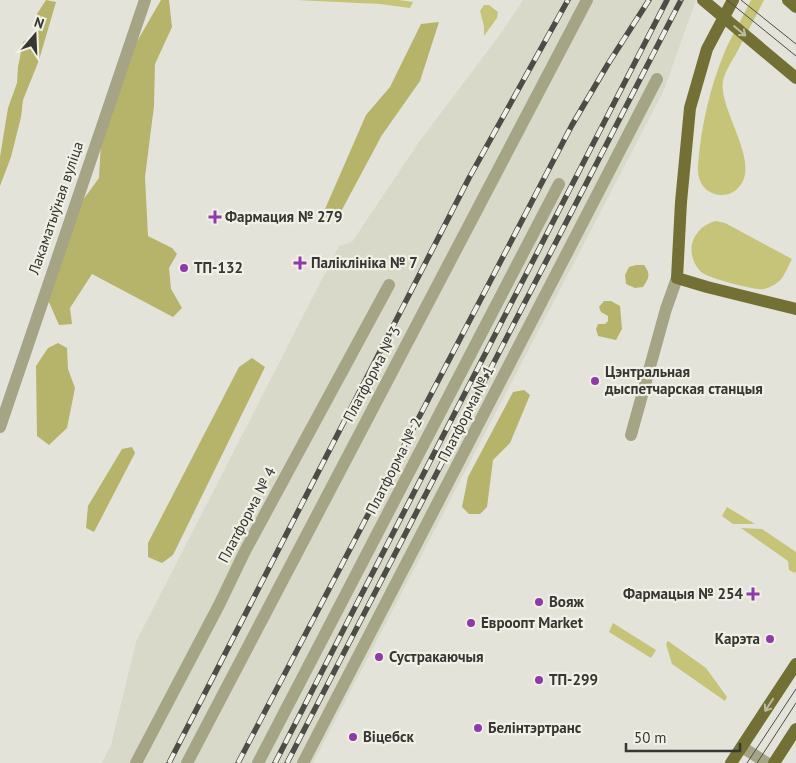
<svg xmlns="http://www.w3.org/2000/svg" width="796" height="763" font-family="'PT Sans',sans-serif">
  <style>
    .built { fill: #d9d9c9 }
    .green { fill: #c5c479 }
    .forest { fill: #b6b46a }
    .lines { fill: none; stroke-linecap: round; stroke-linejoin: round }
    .minor { stroke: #a5a586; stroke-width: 12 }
    .major { stroke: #727034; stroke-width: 12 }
    .tram { stroke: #4d4d48; stroke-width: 1 }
    .rail-casing { stroke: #4d4d48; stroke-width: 5.5 }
    .rail { stroke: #f0f0e7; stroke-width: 4; stroke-dasharray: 11; stroke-linecap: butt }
    .major-bridge { stroke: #727034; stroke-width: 12 }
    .oneway { stroke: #bebd9f }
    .poi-dot { fill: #8e3aa8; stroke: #f0f0e7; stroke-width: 2 }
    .labels { text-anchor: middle; stroke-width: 4.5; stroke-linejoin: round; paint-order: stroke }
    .street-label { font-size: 15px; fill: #363632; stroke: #f0f0e7 }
    .poi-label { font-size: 15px; font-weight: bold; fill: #363632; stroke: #f0f0e7; text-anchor: start }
  </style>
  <rect width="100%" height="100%" fill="#e3e3da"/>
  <polygon class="built" points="523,0 696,0 664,90 313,763 102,763 111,745 136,642 339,246 352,242 419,142 499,36"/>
  <g class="green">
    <polygon points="296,0 399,0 413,2 410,8 380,4"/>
    <path d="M751,0H764C755,18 745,36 736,54C731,62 725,72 723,81C718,110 764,166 737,189C732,194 726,195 720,195C703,193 697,180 698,165C701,126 710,87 725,51C733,33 743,17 751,0Z"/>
    <polygon points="484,5 489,5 498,12 497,18 484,36 484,26 480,11"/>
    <path d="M716,221L725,223L792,259C788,266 784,278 778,282C775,285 768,288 764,289C756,291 708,278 701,272C683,253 692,227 716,221Z"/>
    <polygon points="727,507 755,524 733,524 722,516"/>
    <polygon points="741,528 762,529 796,552 796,571 795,573 789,570 788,561"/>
    <polygon points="613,623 656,650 651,658 609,632"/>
    <polygon points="668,641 706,668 727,697 725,701 672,664 666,644"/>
  </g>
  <g class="forest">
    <polygon points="46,0 56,2 39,60 23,100 21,117 11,157 0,186 0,157 8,108 17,83 18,67 23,42 34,35 37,25 37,14"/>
    <polygon points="161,0 169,0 172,27 155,64 154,106 145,177 148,236 172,248 177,254 169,268 171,289 182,308 173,317 92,274 70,308 72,324 59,325 48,300 80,204 99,178 102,123 128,57"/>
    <polygon points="439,22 420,81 382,135 337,219 322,216 366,115 390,87 421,24"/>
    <path d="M636,265H644C651,274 649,278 643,287L635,288L626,284L625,275L629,267Z"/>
    <polygon points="604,301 611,301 620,306 622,329 616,340 598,336 596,329 598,324 605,324 608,321 608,316 601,312 599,307"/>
    <polygon points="58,343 67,348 68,369 75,388 67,428 49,445 37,436 36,366 48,348"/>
    <polygon points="252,358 265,367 173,555 162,563 148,557 148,543 239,367"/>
    <polygon points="524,390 530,395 510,443 493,460 487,507 480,514 469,514 462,507 468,477 513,392"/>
    <polygon points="132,447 135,453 94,532 86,528 88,506 122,449"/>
  </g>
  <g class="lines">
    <g class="minor">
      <polyline points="0,427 145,0"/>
      <polyline points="631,435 666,309 677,278"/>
      <polyline points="742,747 767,763"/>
      <polyline points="136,763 219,605 245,551 389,285"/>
      <polyline points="187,763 587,0"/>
      <polyline points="258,763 559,184"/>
      <polyline points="303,763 657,79"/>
    </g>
    <g class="major">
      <polyline points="733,0 707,49 690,108 681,202 677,278 707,287 796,309"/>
      <polyline points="788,0 796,7"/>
      <polyline points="731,763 796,664"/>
      <polyline points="774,763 796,729"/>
    </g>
    <g class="tram">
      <polyline points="727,0 796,56"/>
      <polyline points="741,0 796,44"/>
      <polyline points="747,763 796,689"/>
      <polyline points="757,763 796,703"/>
    </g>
    <defs>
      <g id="rail">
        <polyline points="169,763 469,178 568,0"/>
        <polyline points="238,763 572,125 608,64 649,0"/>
        <polyline points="275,763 667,0"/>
        <polyline points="287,763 681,0"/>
      </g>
    </defs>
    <use href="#rail" class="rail-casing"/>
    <use href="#rail" class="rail"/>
    <polyline class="major-bridge" points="703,0 796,78"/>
  </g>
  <defs><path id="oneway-shaft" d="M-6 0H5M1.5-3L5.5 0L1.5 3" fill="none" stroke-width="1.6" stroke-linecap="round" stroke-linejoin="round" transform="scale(1.25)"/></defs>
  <g class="oneway">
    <use href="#oneway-shaft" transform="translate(740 31) rotate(40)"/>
    <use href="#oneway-shaft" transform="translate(769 705) rotate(123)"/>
  </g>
  <g class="poi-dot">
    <path d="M212.5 209.5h5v5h5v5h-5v5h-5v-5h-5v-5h5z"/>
    <path d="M297.5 255.5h5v5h5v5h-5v5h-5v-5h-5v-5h5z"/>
    <circle cx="184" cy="268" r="5"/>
    <circle cx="595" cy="381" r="5"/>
    <path d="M750.5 586.5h5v5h5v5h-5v5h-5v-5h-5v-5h5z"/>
    <circle cx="539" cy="602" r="5"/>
    <circle cx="471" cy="623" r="5"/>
    <circle cx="770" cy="639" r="5"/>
    <circle cx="379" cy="657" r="5"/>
    <circle cx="539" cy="680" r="5"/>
    <circle cx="478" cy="728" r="5"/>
    <circle cx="353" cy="737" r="5"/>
  </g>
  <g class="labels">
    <g class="street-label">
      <text transform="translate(56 208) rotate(-71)" y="5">Лакаматыўная вуліца</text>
      <text transform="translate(372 374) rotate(-62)" y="5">Платформа № 3</text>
      <text transform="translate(466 414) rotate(-63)" y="5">Платформа № 1</text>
      <text transform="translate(394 466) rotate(-63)" y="5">Платформа № 2</text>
      <text transform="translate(247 515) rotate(-62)" y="5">Платформа № 4</text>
    </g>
    <g class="poi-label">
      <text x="225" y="222">Фармация № 279</text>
      <text x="311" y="268">Паліклініка № 7</text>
      <text x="194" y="273">ТП-132</text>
      <text x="605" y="377">Цэнтральная<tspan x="605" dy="17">дыспетчарская станцыя</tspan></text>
      <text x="743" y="599" text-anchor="end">Фармацыя № 254</text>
      <text x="549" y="607">Вояж</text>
      <text x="481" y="628">Евроопт Market</text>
      <text x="760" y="644" text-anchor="end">Карэта</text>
      <text x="389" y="662">Сустракаючыя</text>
      <text x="549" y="685">ТП-299</text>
      <text x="488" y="733">Белінтэртранс</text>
      <text x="363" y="742">Віцебск</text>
    </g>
  </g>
  <g transform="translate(35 35) rotate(19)" stroke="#f0f0e7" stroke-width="4" paint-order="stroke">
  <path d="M0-4L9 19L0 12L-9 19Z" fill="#363632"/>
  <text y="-8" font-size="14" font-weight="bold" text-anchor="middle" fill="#363632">N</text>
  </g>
  <path d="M626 743v8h114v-8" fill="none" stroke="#363632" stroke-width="2.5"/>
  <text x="634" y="743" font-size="15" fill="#363632" stroke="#f0f0e7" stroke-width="4" paint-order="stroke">50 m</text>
</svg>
